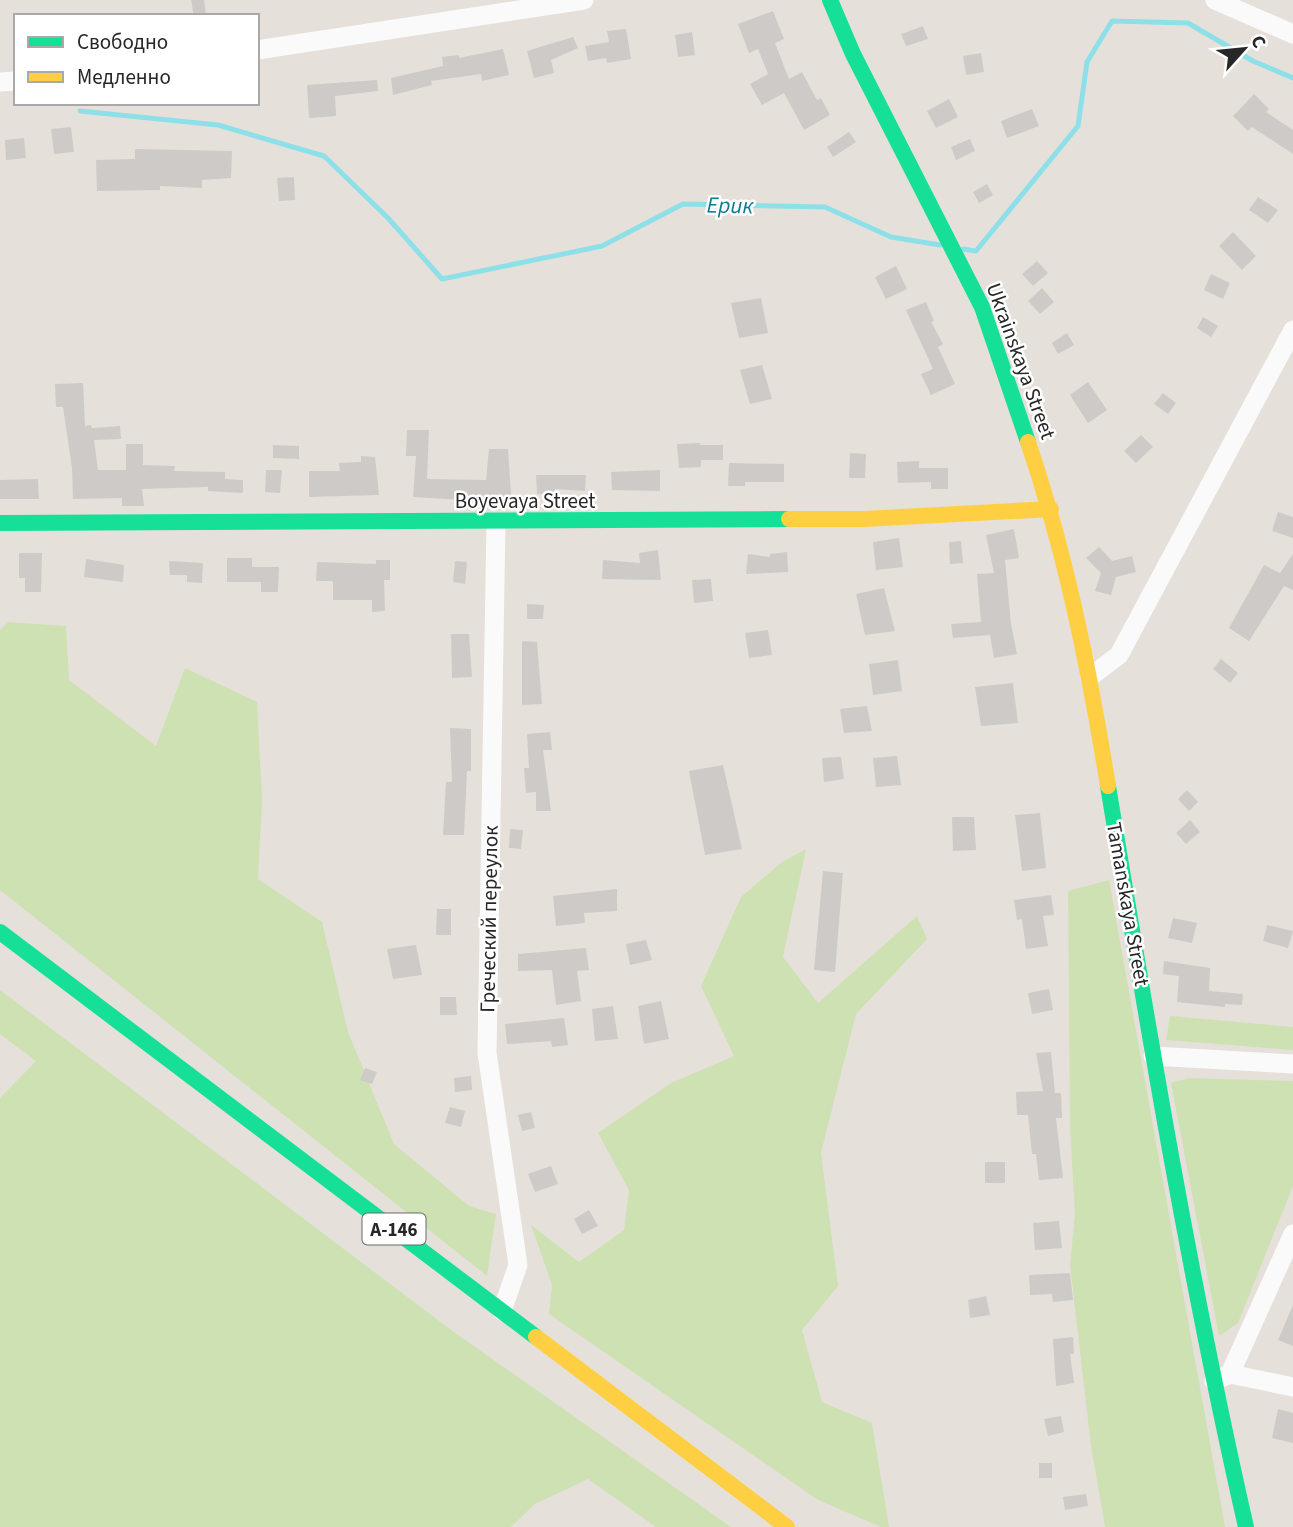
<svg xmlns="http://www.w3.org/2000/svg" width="1293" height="1527" font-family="'Source Sans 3',sans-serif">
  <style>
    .green { fill: #cee1b3 }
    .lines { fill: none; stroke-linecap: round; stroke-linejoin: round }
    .stream { stroke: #8ee0e8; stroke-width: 5 }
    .building { fill: #cecac7 }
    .street { stroke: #fbfafa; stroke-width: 19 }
    .fast { stroke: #16e098; stroke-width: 16 }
    .slow { stroke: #ffcf43; stroke-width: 16 }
    .labels { text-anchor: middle; stroke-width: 5; stroke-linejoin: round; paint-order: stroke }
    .shield { fill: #fff; stroke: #686868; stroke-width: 2 }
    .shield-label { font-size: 19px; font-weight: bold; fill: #272727 }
    .street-label { font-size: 21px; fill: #272727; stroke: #fff }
    .water-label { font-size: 23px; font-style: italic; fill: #0d7c94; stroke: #fff }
  </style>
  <rect width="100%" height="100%" fill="#e6e0db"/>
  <g class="green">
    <polygon points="8,622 66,626 69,680 156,746 185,668 257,702 262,800 258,879 322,922 348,1032 394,1144 469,1206 496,1214 487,1276 0,890 0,630"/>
    <polygon points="806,849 783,957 818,1003 917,916 927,939 856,1014 821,1153 838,1286 802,1330 822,1402 872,1423 889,1527 881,1527 818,1500 549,1314 552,1285 531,1225 579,1262 624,1230 629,1190 598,1133 671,1083 734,1056 701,986 741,897 782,862"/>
    <polygon points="1109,880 1225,1527 1105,1527 1091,1446 1070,1265 1075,1215 1070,1126 1068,891"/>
    <polygon points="0,990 454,1332 731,1527 656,1527 588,1479 535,1504 511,1527 0,1527 0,1098 36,1061 0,1034"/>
    <polygon points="1170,1016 1293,1027 1293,1050 1166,1040"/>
    <polygon points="1189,1078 1293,1081 1293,1186 1238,1323 1219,1336 1171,1083"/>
  </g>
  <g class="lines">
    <g class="stream">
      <polyline points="80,111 218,125 324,156 388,218 442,279 602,246 683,204 825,207 891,237 940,245"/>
      <polyline points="963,249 976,251 1078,126 1087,62 1112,21 1188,23 1253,61 1293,78"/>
    </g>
  </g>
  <g class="building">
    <polygon points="191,0 204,0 206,16 194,16"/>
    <polygon points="773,11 784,39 775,43 789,79 802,72 817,100 821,98 830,115 804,130 784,93 762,105 750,84 768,74 758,49 749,53 738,24"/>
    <polygon points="923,26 928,39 906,46 901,34"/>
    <polygon points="626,29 631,59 607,63 606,58 588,61 585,46 609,42 607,31"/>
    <polygon points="692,32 695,55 678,57 675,35"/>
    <polygon points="573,37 578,48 551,60 554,73 534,78 527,51"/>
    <polygon points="503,49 509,75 482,81 481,74 431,81 432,85 393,95 391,78 443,66 442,57 459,55 459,58"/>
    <polygon points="981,53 984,72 966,75 963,56"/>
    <polygon points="377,80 378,91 335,96 336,116 309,118 307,85"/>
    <polygon points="1254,94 1269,109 1266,112 1293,130 1293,154 1252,127 1248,131 1233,116"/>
    <polygon points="949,99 958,117 936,128 927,111"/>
    <polygon points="1032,109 1039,126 1007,138 1001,121"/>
    <polygon points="71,127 74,152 54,154 51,129"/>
    <polygon points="849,132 856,142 833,157 827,147"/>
    <polygon points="24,138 26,158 6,160 5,140"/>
    <polygon points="970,139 975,151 956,160 951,147"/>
    <polygon points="135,149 232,151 231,178 202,180 202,188 160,186 160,190 97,191 96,160 135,159"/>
    <polygon points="294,177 295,200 279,201 277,178"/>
    <polygon points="987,184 993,195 979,203 973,192"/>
    <polygon points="1258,197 1278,210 1268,223 1249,210"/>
    <polygon points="1233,232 1256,256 1242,270 1219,246"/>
    <polygon points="1037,261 1048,273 1033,286 1022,274"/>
    <polygon points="896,266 907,289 886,299 875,277"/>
    <polygon points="1211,274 1230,283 1223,299 1204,290"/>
    <polygon points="1042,288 1054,302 1040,314 1028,301"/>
    <polygon points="761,298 768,333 739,338 731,303"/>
    <polygon points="926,302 934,321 931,322 943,344 938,347 955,384 931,395 921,374 933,369 906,310"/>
    <polygon points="1203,317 1218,326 1211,337 1197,328"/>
    <polygon points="1067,333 1074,345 1058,354 1052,343"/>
    <polygon points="762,365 772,399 750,404 740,370"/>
    <polygon points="1088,382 1107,410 1088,423 1070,395"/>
    <polygon points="83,383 85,426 91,425 92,428 120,426 121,439 94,440 98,470 126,470 126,444 143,444 143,465 175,466 174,471 225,472 225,479 243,480 243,493 208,491 208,487 142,489 144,506 122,506 122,498 73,499 72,468 63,407 56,407 55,384"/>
    <polygon points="1163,393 1176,403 1168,414 1154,404"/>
    <polygon points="407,430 429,430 427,479 486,480 489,449 508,449 511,495 465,500 413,497 416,456 406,456"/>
    <polygon points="1141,435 1153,447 1136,463 1124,451"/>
    <polygon points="700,443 700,445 723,445 723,460 701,460 701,467 679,468 677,444"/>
    <polygon points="273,445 299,446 299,459 273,458"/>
    <polygon points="850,453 866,454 865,478 849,478"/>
    <polygon points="361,456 375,457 379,495 309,497 309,471 340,471 339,463 361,462"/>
    <polygon points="919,461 919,468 948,468 948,489 931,489 931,482 898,483 897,462"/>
    <polygon points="729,463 784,464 784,482 745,482 745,486 728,486"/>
    <polygon points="266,470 282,470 280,493 265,492"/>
    <polygon points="660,470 660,491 612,490 611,472"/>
    <polygon points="536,475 586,475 585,491 555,489 555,494 537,494"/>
    <polygon points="38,479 39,499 0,499 0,480"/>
    <polygon points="1278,512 1293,517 1293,538 1272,531"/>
    <polygon points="1014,529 1019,558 1005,560 1011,624 1017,654 994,658 990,635 953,638 951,624 981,622 977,574 994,573 986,535"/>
    <polygon points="899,538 903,567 876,570 873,542"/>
    <polygon points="961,541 963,563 950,564 949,542"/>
    <polygon points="1099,547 1112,561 1132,556 1136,572 1116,577 1111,595 1095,591 1101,573 1086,558"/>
    <polygon points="658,550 661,580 602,579 603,560 640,563 639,553"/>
    <polygon points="787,552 788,572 746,574 748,554 770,557 770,554"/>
    <polygon points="19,553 42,553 41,592 25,592 25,578 19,578"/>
    <polygon points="1293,554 1293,590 1284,586 1249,641 1229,628 1264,565 1280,573"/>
    <polygon points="227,558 252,558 252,567 279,567 278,592 261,592 261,582 227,582"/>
    <polygon points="86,559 124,565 123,582 84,577"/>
    <polygon points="376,560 390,560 390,580 384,580 385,611 372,612 372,600 333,600 333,581 316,581 317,562 376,564"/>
    <polygon points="169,561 203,563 202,583 187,582 187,575 170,575"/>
    <polygon points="455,561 467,562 465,584 453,582"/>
    <polygon points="711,579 713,601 694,603 692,580"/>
    <polygon points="884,588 895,631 865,635 856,594"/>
    <polygon points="527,604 544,605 543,619 527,619"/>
    <polygon points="768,630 772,655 749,658 745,633"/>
    <polygon points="451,634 469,634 472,677 452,678"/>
    <polygon points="522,641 537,642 542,704 522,705"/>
    <polygon points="1221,659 1238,673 1230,683 1213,669"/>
    <polygon points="898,660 902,691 873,695 869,664"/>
    <polygon points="1013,683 1018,723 981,726 975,687"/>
    <polygon points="867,706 872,731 844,733 840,709"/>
    <polygon points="450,728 471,729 471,771 467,771 464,835 443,835 446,782 452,782"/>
    <polygon points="550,732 552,750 543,750 551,811 536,811 536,792 526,793 524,768 529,768 527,734"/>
    <polygon points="897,756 901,785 876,787 873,758"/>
    <polygon points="841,757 844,779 824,782 822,758"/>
    <polygon points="723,765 742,849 705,855 689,771"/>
    <polygon points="1187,790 1198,802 1189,811 1178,799"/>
    <polygon points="1040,813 1046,868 1022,871 1015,815"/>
    <polygon points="952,817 974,817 976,850 953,851"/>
    <polygon points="1190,820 1200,832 1186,844 1176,833"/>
    <polygon points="510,829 523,830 521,849 509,848"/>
    <polygon points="823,871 843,873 835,972 814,970"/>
    <polygon points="617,889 617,911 584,913 585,923 556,926 553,896"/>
    <polygon points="1051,895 1054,915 1043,916 1048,946 1026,949 1022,919 1017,920 1014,900"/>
    <polygon points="437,909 451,909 451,935 436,935"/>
    <polygon points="1173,918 1197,923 1192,943 1168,938"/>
    <polygon points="1267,925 1293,931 1288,948 1263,941"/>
    <polygon points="646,940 652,960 630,965 626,944"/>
    <polygon points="416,945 422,975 393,979 387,949"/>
    <polygon points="586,948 589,970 577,971 581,1001 556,1005 552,970 518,971 518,954"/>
    <polygon points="1164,961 1210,968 1209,991 1243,994 1242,1005 1225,1004 1225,1007 1177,1002 1179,976 1163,974"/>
    <polygon points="1049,989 1053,1010 1032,1014 1028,993"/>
    <polygon points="440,997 456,997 457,1015 440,1015"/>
    <polygon points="661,1001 669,1039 644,1044 638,1006"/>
    <polygon points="613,1006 618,1039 595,1041 592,1009"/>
    <polygon points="564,1018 568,1045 552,1047 551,1041 507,1044 505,1024"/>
    <polygon points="1051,1052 1055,1093 1061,1093 1062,1118 1056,1118 1063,1178 1039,1180 1036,1154 1032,1154 1028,1115 1017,1115 1016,1092 1043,1091 1036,1053"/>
    <polygon points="365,1068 377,1072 372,1084 360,1080"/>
    <polygon points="471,1076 472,1090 455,1092 454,1078"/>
    <polygon points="450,1107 465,1111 461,1127 445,1123"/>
    <polygon points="531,1112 535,1128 522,1131 518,1115"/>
    <rect x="985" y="1162" width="20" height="21"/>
    <polygon points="551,1166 558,1184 535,1192 528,1174"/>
    <polygon points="589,1210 598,1226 582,1234 574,1219"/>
    <polygon points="1059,1221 1062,1248 1035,1250 1033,1223"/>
    <polygon points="1070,1273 1073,1300 1053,1302 1052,1294 1030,1295 1029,1275"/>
    <polygon points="986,1296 990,1315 970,1318 968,1300"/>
    <polygon points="1293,1305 1293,1346 1278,1340"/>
    <polygon points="1073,1337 1074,1354 1070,1354 1074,1383 1056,1386 1053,1339"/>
    <polygon points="1278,1409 1293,1413 1293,1443 1272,1438"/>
    <polygon points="1061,1416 1064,1432 1048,1436 1044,1419"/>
    <rect x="1039" y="1463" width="13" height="15"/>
    <polygon points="1086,1494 1088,1506 1065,1510 1063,1497"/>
  </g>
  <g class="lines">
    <g class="street">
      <polyline points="1215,0 1293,34"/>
      <polyline points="257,50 584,0"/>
      <polyline points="0,82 16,81"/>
      <polyline points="496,523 487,1053 518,1265 502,1311"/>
      <polyline points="1090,677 1119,655 1293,330"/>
      <polyline points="1153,1056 1293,1064"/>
      <polyline points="1230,1374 1293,1387"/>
      <polyline points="1214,1381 1230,1374 1293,1234"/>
    </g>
    <g class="fast">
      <polyline points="830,0 853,54 982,307 1028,442"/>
      <polyline points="0,523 789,519"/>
      <path d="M1108,786C1149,1034 1190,1282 1246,1527"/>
      <polyline points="0,932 536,1337"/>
    </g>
    <g class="slow">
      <path d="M1028,442C1066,554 1089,669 1108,786"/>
      <polyline points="789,519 864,519 1051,509"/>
      <polyline points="536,1337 787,1527"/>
    </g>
  </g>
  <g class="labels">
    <rect class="shield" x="362.5" y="1213.5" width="63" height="31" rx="5"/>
    <g class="shield-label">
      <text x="394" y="1236">А-146</text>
    </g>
    <g class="street-label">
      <text transform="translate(1021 361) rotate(70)" y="7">Ukrainskaya Street</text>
      <text x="525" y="508">Boyevaya Street</text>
      <text transform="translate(1128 904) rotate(80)" y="7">Tamanskaya Street</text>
      <text transform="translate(489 919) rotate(-89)" y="7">Греческий переулок</text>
    </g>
    <g class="water-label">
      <text transform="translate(730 205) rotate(1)" y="8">Ерик</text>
    </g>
  </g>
  <rect x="14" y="14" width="245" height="91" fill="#ffffff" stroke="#a9a9a9" stroke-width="2"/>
  <rect x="28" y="37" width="35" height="10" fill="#16e098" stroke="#a9a9a9" stroke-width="2"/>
  <text x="77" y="49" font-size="21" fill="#272727">Свободно</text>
  <rect x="28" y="72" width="35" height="10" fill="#ffcf43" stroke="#a9a9a9" stroke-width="2"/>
  <text x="77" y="84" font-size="21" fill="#272727">Медленно</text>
  <g transform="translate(1244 49) rotate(63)" stroke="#ffffff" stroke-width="5" paint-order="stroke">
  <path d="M0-5L12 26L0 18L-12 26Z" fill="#272727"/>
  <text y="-10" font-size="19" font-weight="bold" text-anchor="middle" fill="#272727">С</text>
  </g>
</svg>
